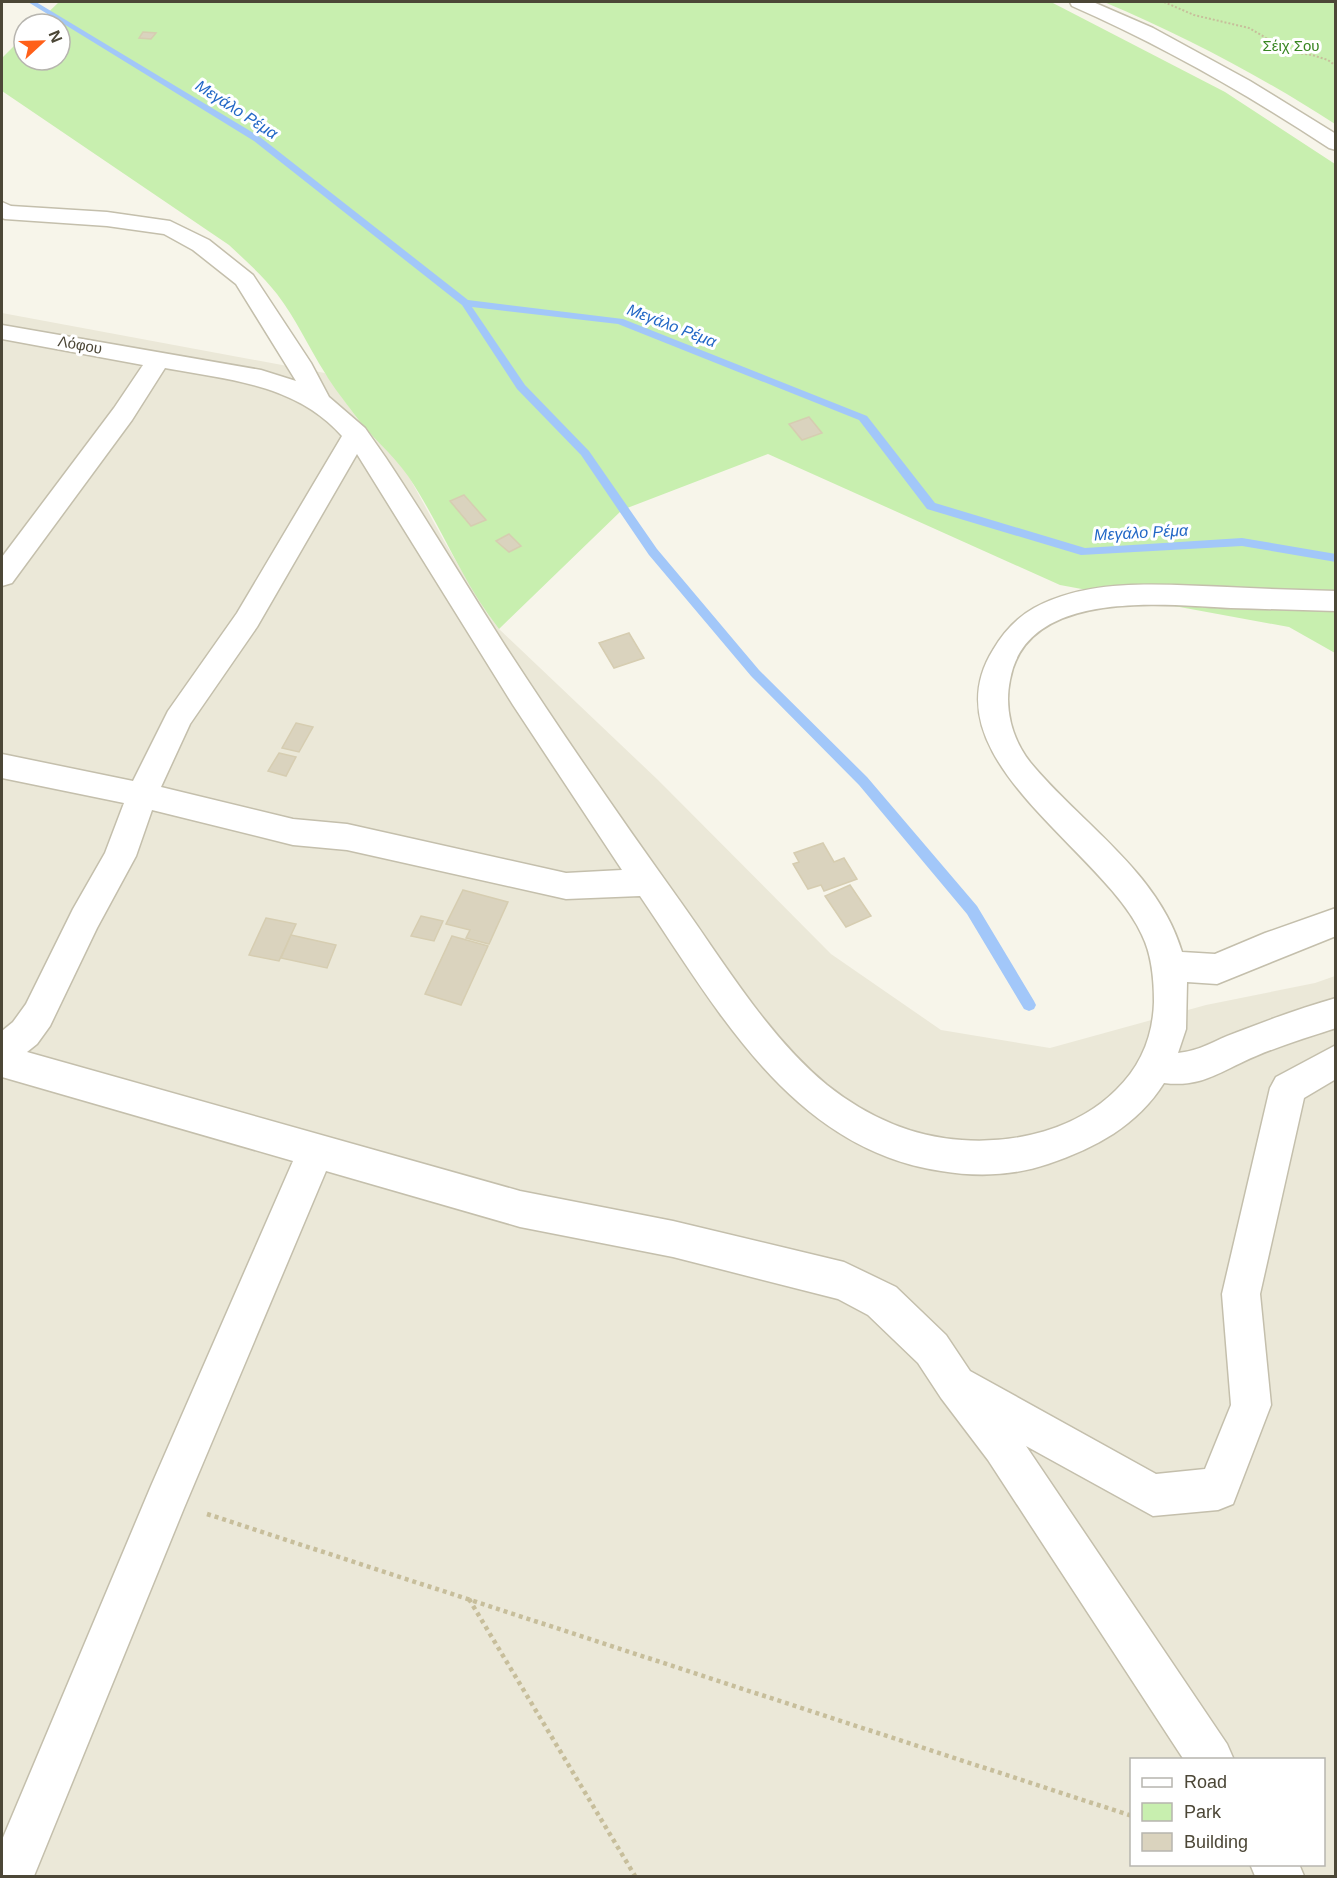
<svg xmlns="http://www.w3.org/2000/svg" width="1337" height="1878" font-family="Helvetica,sans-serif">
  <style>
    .residential { fill: #ebe8d8; fill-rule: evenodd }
    .green { fill: #c8efaf }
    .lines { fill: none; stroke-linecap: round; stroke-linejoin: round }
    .stream { fill: #a2c7f9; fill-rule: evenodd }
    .building { fill: #dad3be; stroke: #d6cdb1; stroke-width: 1.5 }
    .minor-casing { stroke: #c4bfac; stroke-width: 3 }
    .path-far1 { stroke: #c7be9b; stroke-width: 2; stroke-dasharray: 2 2; stroke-linecap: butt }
    .path { stroke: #c7be9b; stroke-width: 4.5; stroke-dasharray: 4 4; stroke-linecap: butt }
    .minor { fill: #fff; fill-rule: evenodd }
    .labels { text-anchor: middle; stroke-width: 6; stroke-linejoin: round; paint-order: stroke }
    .far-park-label { font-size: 15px; fill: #388622; stroke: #fff }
    .far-street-label { font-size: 15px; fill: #4c4737; stroke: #fff }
    .far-water-label { font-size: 16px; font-style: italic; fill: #2267c6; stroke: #fff }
  </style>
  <rect width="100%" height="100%" fill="#f7f5ea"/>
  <path class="residential" d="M2,313L325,373L356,417L383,444L408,475L444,541L487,613L499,629L658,780L831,954L941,1030L1050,1048L1206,1005L1315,983L1335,976V1876H2ZM1132,1760H1324V1864H1132Z"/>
  <g class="green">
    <path d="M59,2H1051L1225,92L1335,164V653L1289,627L1060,585L768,454L622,510L499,629C462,582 441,525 408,476C392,453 370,436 354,414C344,400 333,387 325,373C308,346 296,319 277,294C263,276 246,261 229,245L2,91V58L24,36V60H60V24H36Z"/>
    <path d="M1104,2H1335V124C1262,77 1185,36 1104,2Z"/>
  </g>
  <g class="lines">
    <polygon class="stream" points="28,2 36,2 260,137 468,300 623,319 867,416 935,503 1085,548 1242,538 1336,554 1336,562 1242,546 1081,555 927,509 859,420 618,324 472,307 525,385 589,451 657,549 759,670 867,777 977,906 1034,1001 1036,1005 1034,1009 1029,1011 1024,1009 967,914 859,785 751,676 649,555 581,455 517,389 462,305 254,141"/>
  </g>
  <g class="building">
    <polygon points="143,32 156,33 151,39 139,38"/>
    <polygon points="809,417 822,433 802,440 789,424"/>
    <polygon points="464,495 486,520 471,526 450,501"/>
    <polygon points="509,534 521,546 509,552 496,541"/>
    <polygon points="629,633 644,658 614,668 599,643"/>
    <polygon points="296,723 313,727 299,752 282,748"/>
    <polygon points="279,753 296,757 286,776 268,771"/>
    <polygon points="823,843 834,862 844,858 857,879 824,891 821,885 808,889 793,864 799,862 794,853"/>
    <polygon points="850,885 871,916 846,927 825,896"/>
    <polygon points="463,890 508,902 489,944 466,938 470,930 446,924"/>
    <polygon points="421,916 443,921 434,941 411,936"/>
    <polygon points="266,918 296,924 279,961 249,955"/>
    <polygon points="291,935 336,945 327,968 281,958"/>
    <polygon points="452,936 488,946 461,1005 425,994"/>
  </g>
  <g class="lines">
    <defs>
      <g id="minor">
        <path d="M1070,2H1093L1153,28L1250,81L1336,134V150L1329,148C1247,94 1163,46 1072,6Z"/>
        <path d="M2,202L11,206L107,212L170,221L209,240L253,275L311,363L329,397L365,428L386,458C426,518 463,580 502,641C559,729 619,816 680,901C725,964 767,1035 827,1085C866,1116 912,1137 962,1140C1016,1144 1077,1129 1116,1090C1141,1066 1153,1036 1154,1002C1154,980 1152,955 1142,935C1103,849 926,758 993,650C1003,633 1016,618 1034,608C1091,577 1164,585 1227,587C1263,589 1299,590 1336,591V611C1301,610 1266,609 1231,608C1163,605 1026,588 1010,680C1004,709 1012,739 1030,762C1081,824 1158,871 1182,952L1215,954L1265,933L1336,908V936L1217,984L1187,982L1186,1029L1178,1053C1200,1051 1215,1040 1235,1033C1268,1020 1301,1008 1336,998V1028C1309,1037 1282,1045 1256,1056C1222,1070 1203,1088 1164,1083C1137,1126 1095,1148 1048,1164C1013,1176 976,1177 941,1171C792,1149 717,1009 640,896L566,899L347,850L293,845L152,810L136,856L97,928L50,1026L37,1044L27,1052L520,1191L673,1221L844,1262L896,1287L946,1335L970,1371L1156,1474L1205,1469L1231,1405L1222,1294L1270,1088L1276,1077L1336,1045V1079L1304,1098L1260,1294L1271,1405L1233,1504L1218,1510L1153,1516L1026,1446L1227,1744L1234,1760H1184L988,1460L941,1398L918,1363L868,1315L838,1299L673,1257L520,1227L326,1171L184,1508L34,1876H2V1840L151,1486L293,1161L2,1077V1031L13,1022L26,1004L73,909L105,853L124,803L2,778V754L133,781L168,711L237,613L342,436C296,384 229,380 165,368L132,420L12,583L2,586V557L114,408L143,365L2,339V325L261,370L296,381L236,284L193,250L164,234L107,226L5,219L2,218ZM357,454L513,705L622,870L566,873L347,824L293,819L161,787L190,724L257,627Z"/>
        <polygon points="1250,1864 1299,1864 1304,1876 1255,1876"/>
      </g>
    </defs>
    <use href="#minor" class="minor-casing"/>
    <polyline class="path-far1" points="1164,2 1194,15 1249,28 1290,52 1312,55 1328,60 1336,66"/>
    <g class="path">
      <polyline points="207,1514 1132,1816"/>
      <polyline points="469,1599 635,1876"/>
    </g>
    <use href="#minor" class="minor"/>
  </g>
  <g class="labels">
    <g class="far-park-label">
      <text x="1291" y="51">Σέιχ Σου</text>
    </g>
    <g class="far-street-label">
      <text transform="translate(80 345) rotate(10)" y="5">Λόφου</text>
    </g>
    <g class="far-water-label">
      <text transform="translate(237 109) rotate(33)" y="6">Μεγάλο Ρέμα</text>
      <text transform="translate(672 325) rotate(21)" y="6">Μεγάλο Ρέμα</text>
      <text transform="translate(1141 532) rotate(-3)" y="6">Μεγάλο Ρέμα</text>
    </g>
  </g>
  <rect width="1337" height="1878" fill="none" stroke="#4c4737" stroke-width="6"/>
  <rect x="1130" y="1758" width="195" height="108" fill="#ffffff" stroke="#b7b5af" stroke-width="1.5"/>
  <rect x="1142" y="1778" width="30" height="9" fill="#ffffff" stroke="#b7b5af" stroke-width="1.5"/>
  <text x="1184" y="1788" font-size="18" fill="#4c4737">Road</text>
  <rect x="1142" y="1803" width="30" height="18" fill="#c8efaf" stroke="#b7b5af" stroke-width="1.5"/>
  <text x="1184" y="1818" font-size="18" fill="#4c4737">Park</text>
  <rect x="1142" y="1833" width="30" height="18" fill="#dad3be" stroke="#b7b5af" stroke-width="1.5"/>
  <text x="1184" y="1848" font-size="18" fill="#4c4737">Building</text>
  <g transform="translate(42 42) rotate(68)"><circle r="28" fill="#ffffff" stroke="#b7b5af" stroke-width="1.5"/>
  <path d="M0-4.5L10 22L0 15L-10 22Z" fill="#ff6019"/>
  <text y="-9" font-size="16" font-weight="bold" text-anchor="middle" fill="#4c4737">N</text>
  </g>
</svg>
